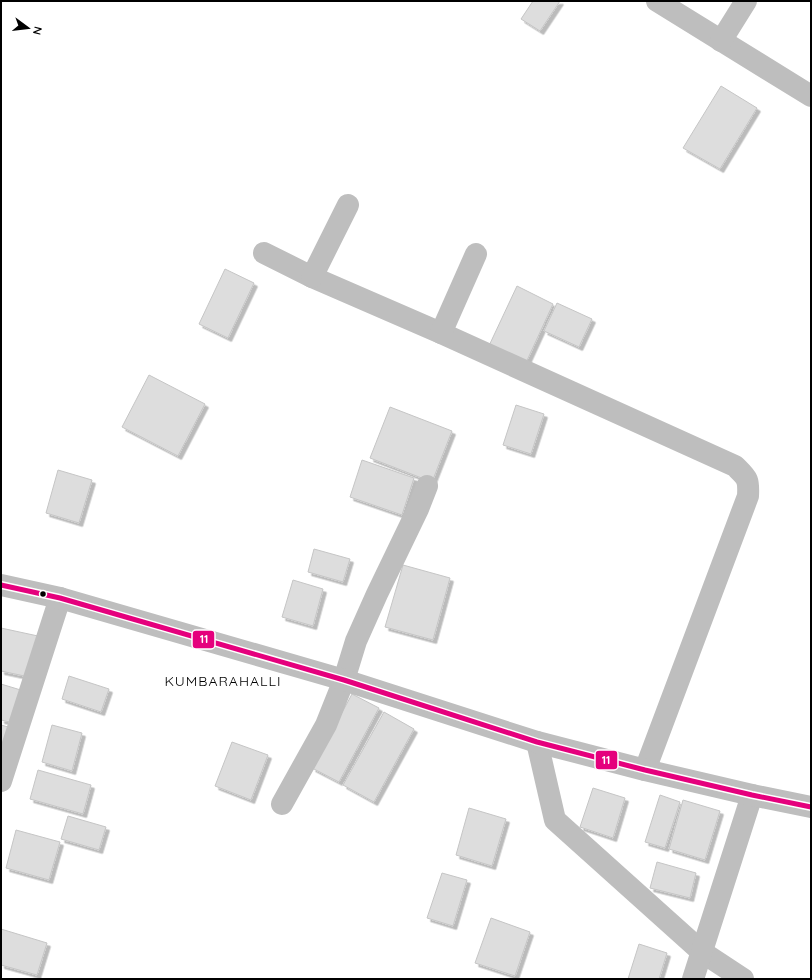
<svg xmlns="http://www.w3.org/2000/svg" width="812" height="980" font-family="Quicksand,sans-serif">
  <style>
    .building { fill: #ddd; stroke: #c5c5c5; filter: url(#shadow) }
    .lines { fill: none; stroke-linecap: round; stroke-linejoin: round }
    .minor { stroke: #bebebe; stroke-width: 22 }
    .tertiary { stroke: #bebebe; stroke-width: 22 }
    .bus-1-casing { stroke: #fff; stroke-width: 8 }
    .bus-1 { stroke: #e5007d; stroke-width: 5 }
    .bus-dot { fill: #000; stroke: #fff; stroke-width: 1.5 }
    .labels { text-anchor: middle; stroke-width: 4; stroke-linejoin: round; paint-order: stroke }
    .quarter-label { font-size: 14px; letter-spacing: 1px; fill: #000; stroke: #fff }
    .line-badge { stroke: #fff; stroke-width: 1.5 }
    .badge-label { font-size: 11px; text-anchor: middle; font-weight: bold; fill: #fff }
  </style>
  <defs>
    <filter id="shadow"><feDropShadow dx="3.5" dy="3.5" stdDeviation="0" flood-color="#0004"/></filter>
  </defs>
  <rect width="100%" height="100%" fill="#fff"/>
  <g class="building">
    <polygon points="533,1 560,1 540,31 521,19"/>
    <polygon points="721,86 757,108 720,169 683,148"/>
    <polygon points="225,269 254,283 228,338 199,324"/>
    <polygon points="517,286 553,304 524,367 487,350"/>
    <polygon points="557,303 592,319 579,347 544,331"/>
    <polygon points="149,375 205,404 178,456 122,427"/>
    <polygon points="516,405 544,414 531,454 503,445"/>
    <polygon points="390,407 452,431 432,482 370,458"/>
    <polygon points="362,460 414,478 402,515 350,497"/>
    <polygon points="58,470 92,480 79,523 46,513"/>
    <polygon points="314,549 350,559 343,582 308,572"/>
    <polygon points="403,565 450,578 433,640 385,627"/>
    <polygon points="293,580 323,589 313,626 282,617"/>
    <polygon points="1,628 38,636 29,677 1,671"/>
    <polygon points="69,676 109,689 101,712 62,699"/>
    <polygon points="1,684 24,691 14,723 1,720"/>
    <polygon points="352,694 379,708 339,782 312,768"/>
    <polygon points="384,712 414,729 374,802 343,785"/>
    <polygon points="1,725 12,728 1,761"/>
    <polygon points="52,725 82,733 72,771 42,762"/>
    <polygon points="232,742 268,755 251,800 215,786"/>
    <polygon points="38,770 91,785 83,814 30,799"/>
    <polygon points="593,788 625,798 613,838 580,827"/>
    <polygon points="660,795 680,802 665,848 645,842"/>
    <polygon points="683,800 720,811 705,860 669,849"/>
    <polygon points="469,808 506,819 492,866 456,855"/>
    <polygon points="68,816 106,827 99,850 61,839"/>
    <polygon points="16,830 60,842 49,880 6,868"/>
    <polygon points="657,862 696,873 690,898 650,888"/>
    <polygon points="442,873 467,880 453,926 427,918"/>
    <polygon points="491,918 530,932 515,976 475,963"/>
    <polygon points="1,929 47,943 37,975 1,965"/>
    <polygon points="639,944 667,953 659,979 628,979"/>
  </g>
  <g class="lines">
    <g class="minor">
      <polyline points="657,1 811,96"/>
      <polyline points="721,41 746,1"/>
      <path d="M264,253L312,277L441,333L735,466C747,478 749,478 748,496L645,770"/>
      <polyline points="312,277 348,205"/>
      <polyline points="441,333 476,254"/>
      <polyline points="537,742 555,820 702,952 743,979"/>
      <polyline points="1,781 60,598"/>
      <polyline points="282,804 326,725 344,680 356,641 377,594 418,509 427,486"/>
      <polyline points="693,979 752,795"/>
    </g>
    <polyline class="tertiary" points="1,585 60,598 344,680 537,742 645,770 752,795 811,807"/>
    <defs>
      <polyline id="bus-1" points="1,585 60,598 344,680 537,742 645,770 752,795 811,807"/>
    </defs>
    <use href="#bus-1" class="bus-1-casing"/>
    <use href="#bus-1" class="bus-1"/>
  </g>
  <circle class="bus-dot" cx="43" cy="594" r="3.5"/>
  <g class="labels">
    <g class="quarter-label">
      <text x="223" y="686">KUMBARAHALLI</text>
    </g>
  </g>
  <g class="line-badge">
    <rect x="192" y="630" width="23" height="19" rx="4" fill="#e5007d"/>
    <rect x="595" y="750" width="23" height="20" rx="4" fill="#e5007d"/>
  </g>
  <g class="badge-label">
    <text x="204" y="643">11</text>
    <text x="606" y="764">11</text>
  </g>
  <rect width="812" height="980" fill="none" stroke="#000000" stroke-width="4"/>
  <g transform="translate(28 28) rotate(105)" stroke="#ffffff" stroke-width="3" paint-order="stroke">
  <path d="M0-3L7 15L0 10L-7 15Z" fill="#000000"/>
  <text y="-6" font-size="11" font-weight="bold" text-anchor="middle" fill="#000000">N</text>
  </g>
</svg>
